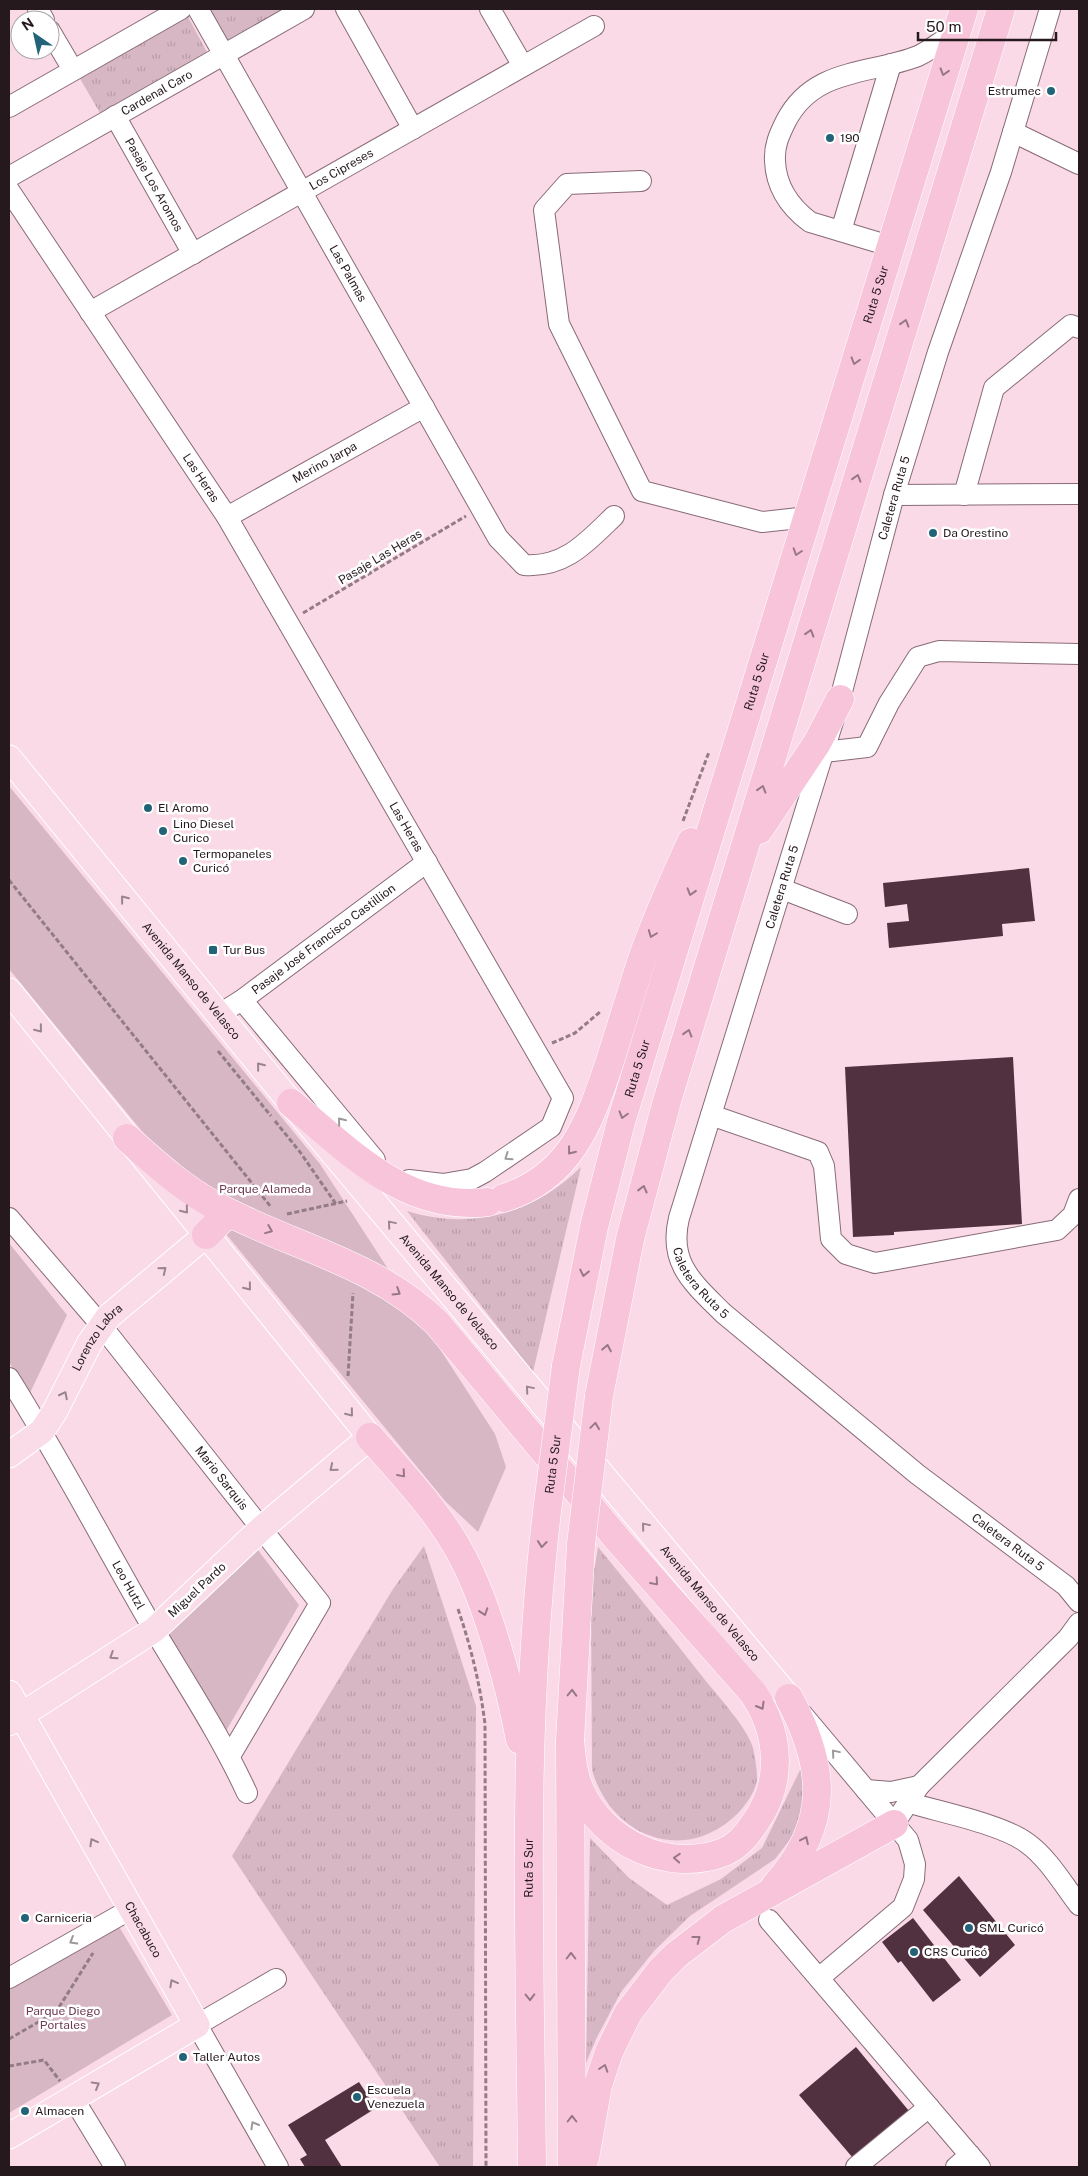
<svg xmlns="http://www.w3.org/2000/svg" width="1088" height="2176" font-family="'Public Sans',sans-serif">
  <style>
    .grass { fill: url(#grass-tufts) }
    .park { fill: #d6b7c3 }
    .building { fill: #51313f }
    .lines { fill: none; stroke-linecap: round; stroke-linejoin: round }
    .minor-casing { stroke: #886b77; stroke-width: 22 }
    .major-casing { stroke: #fff; stroke-width: 27 }
    .highway-casing { stroke: #fff; stroke-width: 29 }
    .path { stroke: #937c86; stroke-width: 3; stroke-dasharray: 5 2.5; stroke-linecap: butt }
    .minor { stroke: #fff; stroke-width: 20 }
    .major { stroke: #fadce8; stroke-width: 25 }
    .highway { stroke: #f7c4d9; stroke-width: 28 }
    .highway-bridge-casing { stroke: #fff; stroke-width: 29; stroke-linecap: butt }
    .highway-bridge { stroke: #f7c4d9; stroke-width: 28 }
    .oneway { stroke: #987785 }
    .oneway2 { stroke: #9a848d }
    .oneway3 { stroke: #9d989a }
    .poi-dot { fill: #236378; stroke: #fff; stroke-width: 2 }
    .labels { text-anchor: middle; stroke-width: 5; stroke-linejoin: round; paint-order: stroke }
    .poi-label { font-size: 12px; fill: #25191e; stroke: #fff; text-anchor: start }
    .street-label { font-size: 12px; fill: #25191e; stroke: #fff }
    .park-label { font-size: 12px; fill: #713b53; stroke: #fff }
  </style>
  <defs>
    <pattern id="grass-tufts" width="24" height="20" patternUnits="userSpaceOnUse" patternTransform="scale(1.25)"><rect width="24" height="20" fill="#d6b7c3"/><path d="M3 7l-1-3M5 7V3M7 7l1-3M15 17l-1-3M17 17v-4M19 17l1-3" fill="none" stroke="#b89da7"/></pattern>
  </defs>
  <rect width="100%" height="100%" fill="#fbdae7"/>
  <g class="grass">
    <polygon points="200,9 295,9 222,49"/>
    <polygon points="186,13 209,56 101,115 78,75"/>
    <path d="M581,1167L533,1372L407,1211C472,1231 533,1214 581,1167Z"/>
    <polygon points="424,1546 476,1706 473,2167 440,2167 232,1856 393,1589"/>
    <path d="M598,1547C634,1591 670,1635 705,1680C718,1696 748,1729 753,1748C755,1757 757,1769 757,1778C757,1789 747,1803 740,1811C688,1866 612,1839 592,1770L591,1589Z"/>
    <polygon points="800,1770 810,1776 809,1815 775,1859 690,1916 654,1951 621,1992 596,2039 586,2063 590,1838 629,1878 667,1905 721,1879 762,1848"/>
  </g>
  <g class="park">
    <polygon points="9,786 320,1164 495,1434 506,1467 478,1532 445,1501 9,969"/>
    <polygon points="9,1243 67,1315 29,1395 9,1362"/>
    <polygon points="258,1550 299,1605 226,1731 166,1633"/>
    <polygon points="118,1925 172,2015 9,2113 9,1988"/>
  </g>
  <g class="building">
    <polygon points="1029,868 1035,921 1002,924 1003,936 889,948 887,923 909,921 907,904 885,907 883,883"/>
    <polygon points="1013,1057 1022,1224 894,1232 894,1235 853,1237 845,1067"/>
    <polygon points="959,1876 1015,1945 980,1977 923,1910"/>
    <polygon points="913,1918 961,1980 933,2002 901,1961 898,1963 882,1942"/>
    <polygon points="856,2047 909,2111 853,2158 799,2095"/>
    <polygon points="359,2082 376,2108 325,2140 342,2167 305,2167 300,2159 307,2155 288,2125"/>
  </g>
  <g class="lines">
    <defs>
      <g id="minor">
        <polyline points="38,9 44,20"/>
        <path id="s1" d="M198,9L498,538L524,565C565,568 587,542 614,516"/>
        <polyline points="346,9 413,129"/>
        <polyline points="490,9 523,66"/>
        <path id="s2" d="M1050,9L1001,172L938,352L894,495L840,699L679,1218C668,1263 693,1283 723,1313L917,1474L1066,1586L1079,1602"/>
        <polyline points="50,31 73,70"/>
        <polyline points="9,107 181,9"/>
        <path id="s3" d="M115,116L193,254"/>
        <polyline points="1013,132 1079,164"/>
        <path id="s4" d="M9,177L304,9"/>
        <polyline points="641,181 567,184 544,210 559,324 642,491 762,522 808,517"/>
        <path id="s5" d="M9,190L227,517L563,1098L551,1127L485,1172L472,1179L443,1184L409,1180"/>
        <polyline points="841,231 891,64"/>
        <path d="M890,246L810,222C790,207 776,187 775,161C774,146 779,135 786,121C814,67 870,75 918,56C931,50 944,39 957,31"/>
        <path id="s6" d="M90,312L594,26"/>
        <polyline points="894,495 1079,494"/>
        <polyline points="964,495 994,388 1071,325 1079,328"/>
        <path id="s7" d="M227,517L424,407"/>
        <polyline points="824,752 867,747 889,703 918,657 939,651 1079,654"/>
        <polyline points="782,889 847,914"/>
        <polyline points="242,1000 375,1160"/>
        <path id="s8" d="M218,1015L242,1000L427,862"/>
        <polyline points="711,1115 818,1152 824,1166 831,1239 846,1254 875,1263 1057,1230 1073,1215 1079,1199"/>
        <path id="s9" d="M9,1218L101,1325L320,1603L230,1756"/>
        <path id="s10" d="M9,1378C58,1456 101,1538 147,1618C181,1676 219,1732 247,1793"/>
        <polyline points="803,1715 908,1840 915,1864 914,1879 903,1907 819,1978"/>
        <polyline points="866,1790 891,1792 919,1786"/>
        <path d="M907,1802C939,1812 1002,1824 1027,1843C1048,1858 1063,1884 1079,1905"/>
        <polyline points="894,1824 919,1786 1068,1638 1079,1623"/>
        <polyline points="769,1920 980,2167"/>
        <polyline points="9,1978 131,1909"/>
        <polyline points="276,1979 197,2025 278,2167"/>
        <polyline points="73,2098 115,2167"/>
        <polyline points="856,2167 929,2107"/>
        <polyline points="956,2167 970,2155"/>
      </g>
      <g id="major">
        <path id="s11" d="M9,758L291,1103L789,1698"/>
        <polyline points="9,991 370,1437 262,1528 154,1630 9,1723"/>
        <path id="s12" d="M9,1455L42,1431L55,1411L89,1344L108,1317L206,1235"/>
        <path id="s13" d="M9,1693L197,2025L9,2136"/>
      </g>
      <g id="highway">
        <polyline points="759,830 817,743 840,699"/>
        <path d="M291,1103C351,1152 405,1212 488,1202"/>
        <path d="M127,1138C154,1162 181,1187 214,1205C289,1246 375,1262 437,1323L619,1541L753,1693C780,1733 784,1783 754,1824C747,1835 736,1847 724,1852C668,1874 603,1842 580,1790C573,1774 572,1758 570,1741"/>
        <path d="M504,1198C570,1177 589,1124 609,1064C620,1030 630,996 641,962C655,921 673,882 691,842"/>
        <polyline points="206,1235 222,1219 232,1214"/>
        <path id="s14" d="M566,1366L594,1227L621,1122L964,9"/>
        <polyline points="599,1396 630,1239 667,1101 1001,9"/>
        <path d="M370,1437C403,1475 440,1513 463,1558C488,1606 510,1686 520,1740"/>
        <path d="M775,1886C831,1824 826,1767 789,1698"/>
        <polyline points="585,2158 598,2085 609,2052 628,2013 661,1970 676,1955 723,1919 894,1824"/>
        <path id="s15" d="M532,2167C530,1943 520,1719 549,1496"/>
        <polyline points="572,2167 570,1741 581,1544"/>
      </g>
    </defs>
    <use href="#minor" class="minor-casing"/>
    <use href="#major" class="major-casing"/>
    <use href="#highway" class="highway-casing"/>
    <g class="path">
      <polyline points="303,613 466,516"/>
      <polyline points="683,821 709,752"/>
      <polyline points="9,880 271,1207"/>
      <polyline points="552,1043 575,1033 600,1012"/>
      <polyline points="218,1051 271,1116"/>
      <polyline points="275,1121 300,1152 336,1204"/>
      <polyline points="287,1214 347,1201"/>
      <polyline points="348,1376 353,1293"/>
      <path d="M458,1609C471,1647 480,1684 485,1724L486,2167"/>
      <polyline points="9,2039 56,2012 93,1953"/>
      <polyline points="9,2066 44,2060 60,2081"/>
    </g>
    <use href="#minor" class="minor"/>
    <use href="#major" class="major"/>
    <use href="#highway" class="highway"/>
    <defs>
      <g id="highway-bridge">
        <path id="s16" d="M549,1496L566,1366"/>
        <polyline points="581,1544 599,1396"/>
      </g>
    </defs>
    <use href="#highway-bridge" class="highway-bridge-casing"/>
    <use href="#highway-bridge" class="highway-bridge"/>
  </g>
  <defs><path id="oneway-chevron" d="M-2-3.5L2.5 0L-2 3.5" fill="none" stroke-width="1.6" stroke-linecap="round" stroke-linejoin="round" transform="scale(1.25)"/></defs>
  <g class="oneway">
    <use href="#oneway-chevron" transform="translate(944 72) rotate(107)"/>
    <use href="#oneway-chevron" transform="translate(905 323) rotate(-73)"/>
    <use href="#oneway-chevron" transform="translate(855 361) rotate(107)"/>
    <use href="#oneway-chevron" transform="translate(857 478) rotate(-73)"/>
    <use href="#oneway-chevron" transform="translate(797 552) rotate(108)"/>
    <use href="#oneway-chevron" transform="translate(810 633) rotate(-73)"/>
    <use href="#oneway-chevron" transform="translate(762 789) rotate(-73)"/>
    <use href="#oneway-chevron" transform="translate(691 892) rotate(107)"/>
    <use href="#oneway-chevron" transform="translate(652 934) rotate(111)"/>
    <use href="#oneway-chevron" transform="translate(688 1033) rotate(-73)"/>
    <use href="#oneway-chevron" transform="translate(623 1115) rotate(106)"/>
    <use href="#oneway-chevron" transform="translate(571 1151) rotate(128)"/>
    <use href="#oneway-chevron" transform="translate(643 1189) rotate(-76)"/>
    <use href="#oneway-chevron" transform="translate(269 1230) rotate(22)"/>
    <use href="#oneway-chevron" transform="translate(584 1273) rotate(102)"/>
    <use href="#oneway-chevron" transform="translate(397 1292) rotate(32)"/>
    <use href="#oneway-chevron" transform="translate(607 1348) rotate(-79)"/>
    <use href="#oneway-chevron" transform="translate(595 1426) rotate(-82)"/>
    <use href="#oneway-chevron" transform="translate(402 1474) rotate(49)"/>
    <use href="#oneway-chevron" transform="translate(542 1544) rotate(96)"/>
    <use href="#oneway-chevron" transform="translate(655 1582) rotate(49)"/>
    <use href="#oneway-chevron" transform="translate(484 1612) rotate(71)"/>
    <use href="#oneway-chevron" transform="translate(572 1693) rotate(-88)"/>
    <use href="#oneway-chevron" transform="translate(761 1706) rotate(60)"/>
    <use href="#oneway-chevron" transform="translate(805 1840) rotate(-65)"/>
    <use href="#oneway-chevron" transform="translate(677 1858) rotate(-176)"/>
    <use href="#oneway-chevron" transform="translate(697 1939) rotate(-37)"/>
    <use href="#oneway-chevron" transform="translate(571 1956) rotate(-90)"/>
    <use href="#oneway-chevron" transform="translate(530 1997) rotate(89)"/>
    <use href="#oneway-chevron" transform="translate(604 2068) rotate(-72)"/>
    <use href="#oneway-chevron" transform="translate(572 2119) rotate(-90)"/>
  </g>
  <g class="oneway2">
    <use href="#oneway-chevron" transform="translate(124 899) rotate(-129)"/>
    <use href="#oneway-chevron" transform="translate(39 1029) rotate(51)"/>
    <use href="#oneway-chevron" transform="translate(260 1066) rotate(-129)"/>
    <use href="#oneway-chevron" transform="translate(185 1210) rotate(51)"/>
    <use href="#oneway-chevron" transform="translate(391 1224) rotate(-130)"/>
    <use href="#oneway-chevron" transform="translate(163 1270) rotate(-39)"/>
    <use href="#oneway-chevron" transform="translate(248 1287) rotate(51)"/>
    <use href="#oneway-chevron" transform="translate(529 1389) rotate(-130)"/>
    <use href="#oneway-chevron" transform="translate(64 1395) rotate(-63)"/>
    <use href="#oneway-chevron" transform="translate(350 1413) rotate(51)"/>
    <use href="#oneway-chevron" transform="translate(333 1468) rotate(140)"/>
    <use href="#oneway-chevron" transform="translate(645 1526) rotate(-130)"/>
    <use href="#oneway-chevron" transform="translate(113 1656) rotate(147)"/>
    <use href="#oneway-chevron" transform="translate(93 1842) rotate(-119)"/>
    <use href="#oneway-chevron" transform="translate(173 1983) rotate(-119)"/>
    <use href="#oneway-chevron" transform="translate(96 2085) rotate(-30)"/>
  </g>
  <g class="oneway3">
    <use href="#oneway-chevron" transform="translate(341 1121) rotate(-129)"/>
    <use href="#oneway-chevron" transform="translate(508 1157) rotate(145)"/>
    <use href="#oneway-chevron" transform="translate(835 1753) rotate(-130)"/>
    <use href="#oneway-chevron" transform="translate(73 1941) rotate(150)"/>
    <use href="#oneway-chevron" transform="translate(254 2125) rotate(-120)"/>
  </g>
  <g class="poi-dot">
    <circle cx="1051" cy="91" r="5"/>
    <circle cx="830" cy="138" r="5"/>
    <circle cx="933" cy="533" r="5"/>
    <circle cx="148" cy="808" r="5"/>
    <circle cx="163" cy="831" r="5"/>
    <circle cx="183" cy="861" r="5"/>
    <rect x="208" y="945" width="10" height="10" rx="2.5"/>
    <circle cx="25" cy="1918" r="5"/>
    <circle cx="969" cy="1928" r="5"/>
    <circle cx="914" cy="1952" r="5"/>
    <circle cx="183" cy="2057" r="5"/>
    <circle cx="357" cy="2097" r="5"/>
    <circle cx="25" cy="2111" r="5"/>
  </g>
  <g class="labels">
    <g class="poi-label">
      <text x="1041" y="95" text-anchor="end">Estrumec</text>
      <text x="840" y="142">190</text>
      <text x="943" y="537">Da Orestino</text>
      <text x="158" y="812">El Aromo</text>
      <text x="173" y="828">Lino Diesel<tspan x="173" dy="14">Curico</tspan></text>
      <text x="193" y="858">Termopaneles<tspan x="193" dy="14">Curicó</tspan></text>
      <text x="223" y="954">Tur Bus</text>
      <text x="35" y="1922">Carniceria</text>
      <text x="979" y="1932">SML Curicó</text>
      <text x="924" y="1956">CRS Curicó</text>
      <text x="193" y="2061">Taller Autos</text>
      <text x="367" y="2094">Escuela<tspan x="367" dy="14">Venezuela</tspan></text>
      <text x="35" y="2115">Almacen</text>
    </g>
    <g class="street-label">
      <text dy="4" stroke="none"><textPath href="#s4" startOffset="170">Cardenal Caro</textPath></text>
      <text dy="4" stroke="none"><textPath href="#s6" startOffset="289">Los Cipreses</textPath></text>
      <text dy="4" stroke="none"><textPath href="#s3" startOffset="79">Pasaje Los Aromos</textPath></text>
      <text dy="4" stroke="none"><textPath href="#s1" startOffset="304">Las Palmas</textPath></text>
      <text dy="4" stroke="none"><textPath href="#s14" startOffset="1116">Ruta 5 Sur</textPath></text>
      <text dy="4" stroke="none"><textPath href="#s7" startOffset="112">Merino Jarpa</textPath></text>
      <text dy="4" stroke="none"><textPath href="#s5" startOffset="346">Las Heras</textPath></text>
      <text transform="translate(894 498) rotate(-74)" y="4">Caletera Ruta 5</text>
      <text transform="translate(380 557) rotate(-31)" y="4">Pasaje Las Heras</text>
      <text dy="4" stroke="none"><textPath href="#s14" startOffset="711">Ruta 5 Sur</textPath></text>
      <text dy="4" stroke="none"><textPath href="#s5" startOffset="751">Las Heras</textPath></text>
      <text transform="translate(782 887) rotate(-73)" y="4">Caletera Ruta 5</text>
      <text dy="4" stroke="none"><textPath href="#s8" startOffset="130">Pasaje José Francisco Castillion</textPath></text>
      <text dy="4" stroke="none"><textPath href="#s11" startOffset="288">Avenida Manso de Velasco</textPath></text>
      <text dy="4" stroke="none"><textPath href="#s14" startOffset="306">Ruta 5 Sur</textPath></text>
      <text dy="4" stroke="none"><textPath href="#s2" startOffset="1338">Caletera Ruta 5</textPath></text>
      <text dy="4" stroke="none"><textPath href="#s11" startOffset="692">Avenida Manso de Velasco</textPath></text>
      <text dy="4" stroke="none"><textPath href="#s12" startOffset="150">Lorenzo Labra</textPath></text>
      <text dy="4" stroke="none"><textPath href="#s16" startOffset="32">Ruta 5 Sur</textPath></text>
      <text dy="4" stroke="none"><textPath href="#s9" startOffset="336">Mario Sarquis</textPath></text>
      <text dy="4" stroke="none"><textPath href="#s2" startOffset="1742">Caletera Ruta 5</textPath></text>
      <text dy="4" stroke="none"><textPath href="#s10" startOffset="239">Leo Hutzl</textPath></text>
      <text transform="translate(197 1590) rotate(-43)" y="4">Miguel Pardo</text>
      <text dy="4" stroke="none"><textPath href="#s11" startOffset="1098">Avenida Manso de Velasco</textPath></text>
      <text dy="4" stroke="none"><textPath href="#s15" startOffset="299">Ruta 5 Sur</textPath></text>
      <text dy="4" stroke="none"><textPath href="#s13" startOffset="272">Chacabuco</textPath></text>
    </g>
    <g class="park-label">
      <text x="265" y="1193">Parque Alameda</text>
      <text x="63" y="2015">Parque Diego<tspan x="63" dy="14">Portales</tspan></text>
    </g>
  </g>
  <rect width="1088" height="2176" fill="none" stroke="#25191e" stroke-width="20"/>
  <g transform="translate(35 35) rotate(326)"><circle r="24" fill="#ffffff" stroke="#a8a3a5"/>
  <path d="M0-4L9 19L0 12L-9 19Z" fill="#236378"/>
  <text y="-8" font-size="14" font-weight="bold" text-anchor="middle" fill="#25191e">N</text>
  </g>
  <path d="M918 32v8h138v-8" fill="none" stroke="#25191e" stroke-width="2.5"/>
  <text x="926" y="32" font-size="15" fill="#25191e" stroke="#ffffff" stroke-width="4" paint-order="stroke">50 m</text>
</svg>
